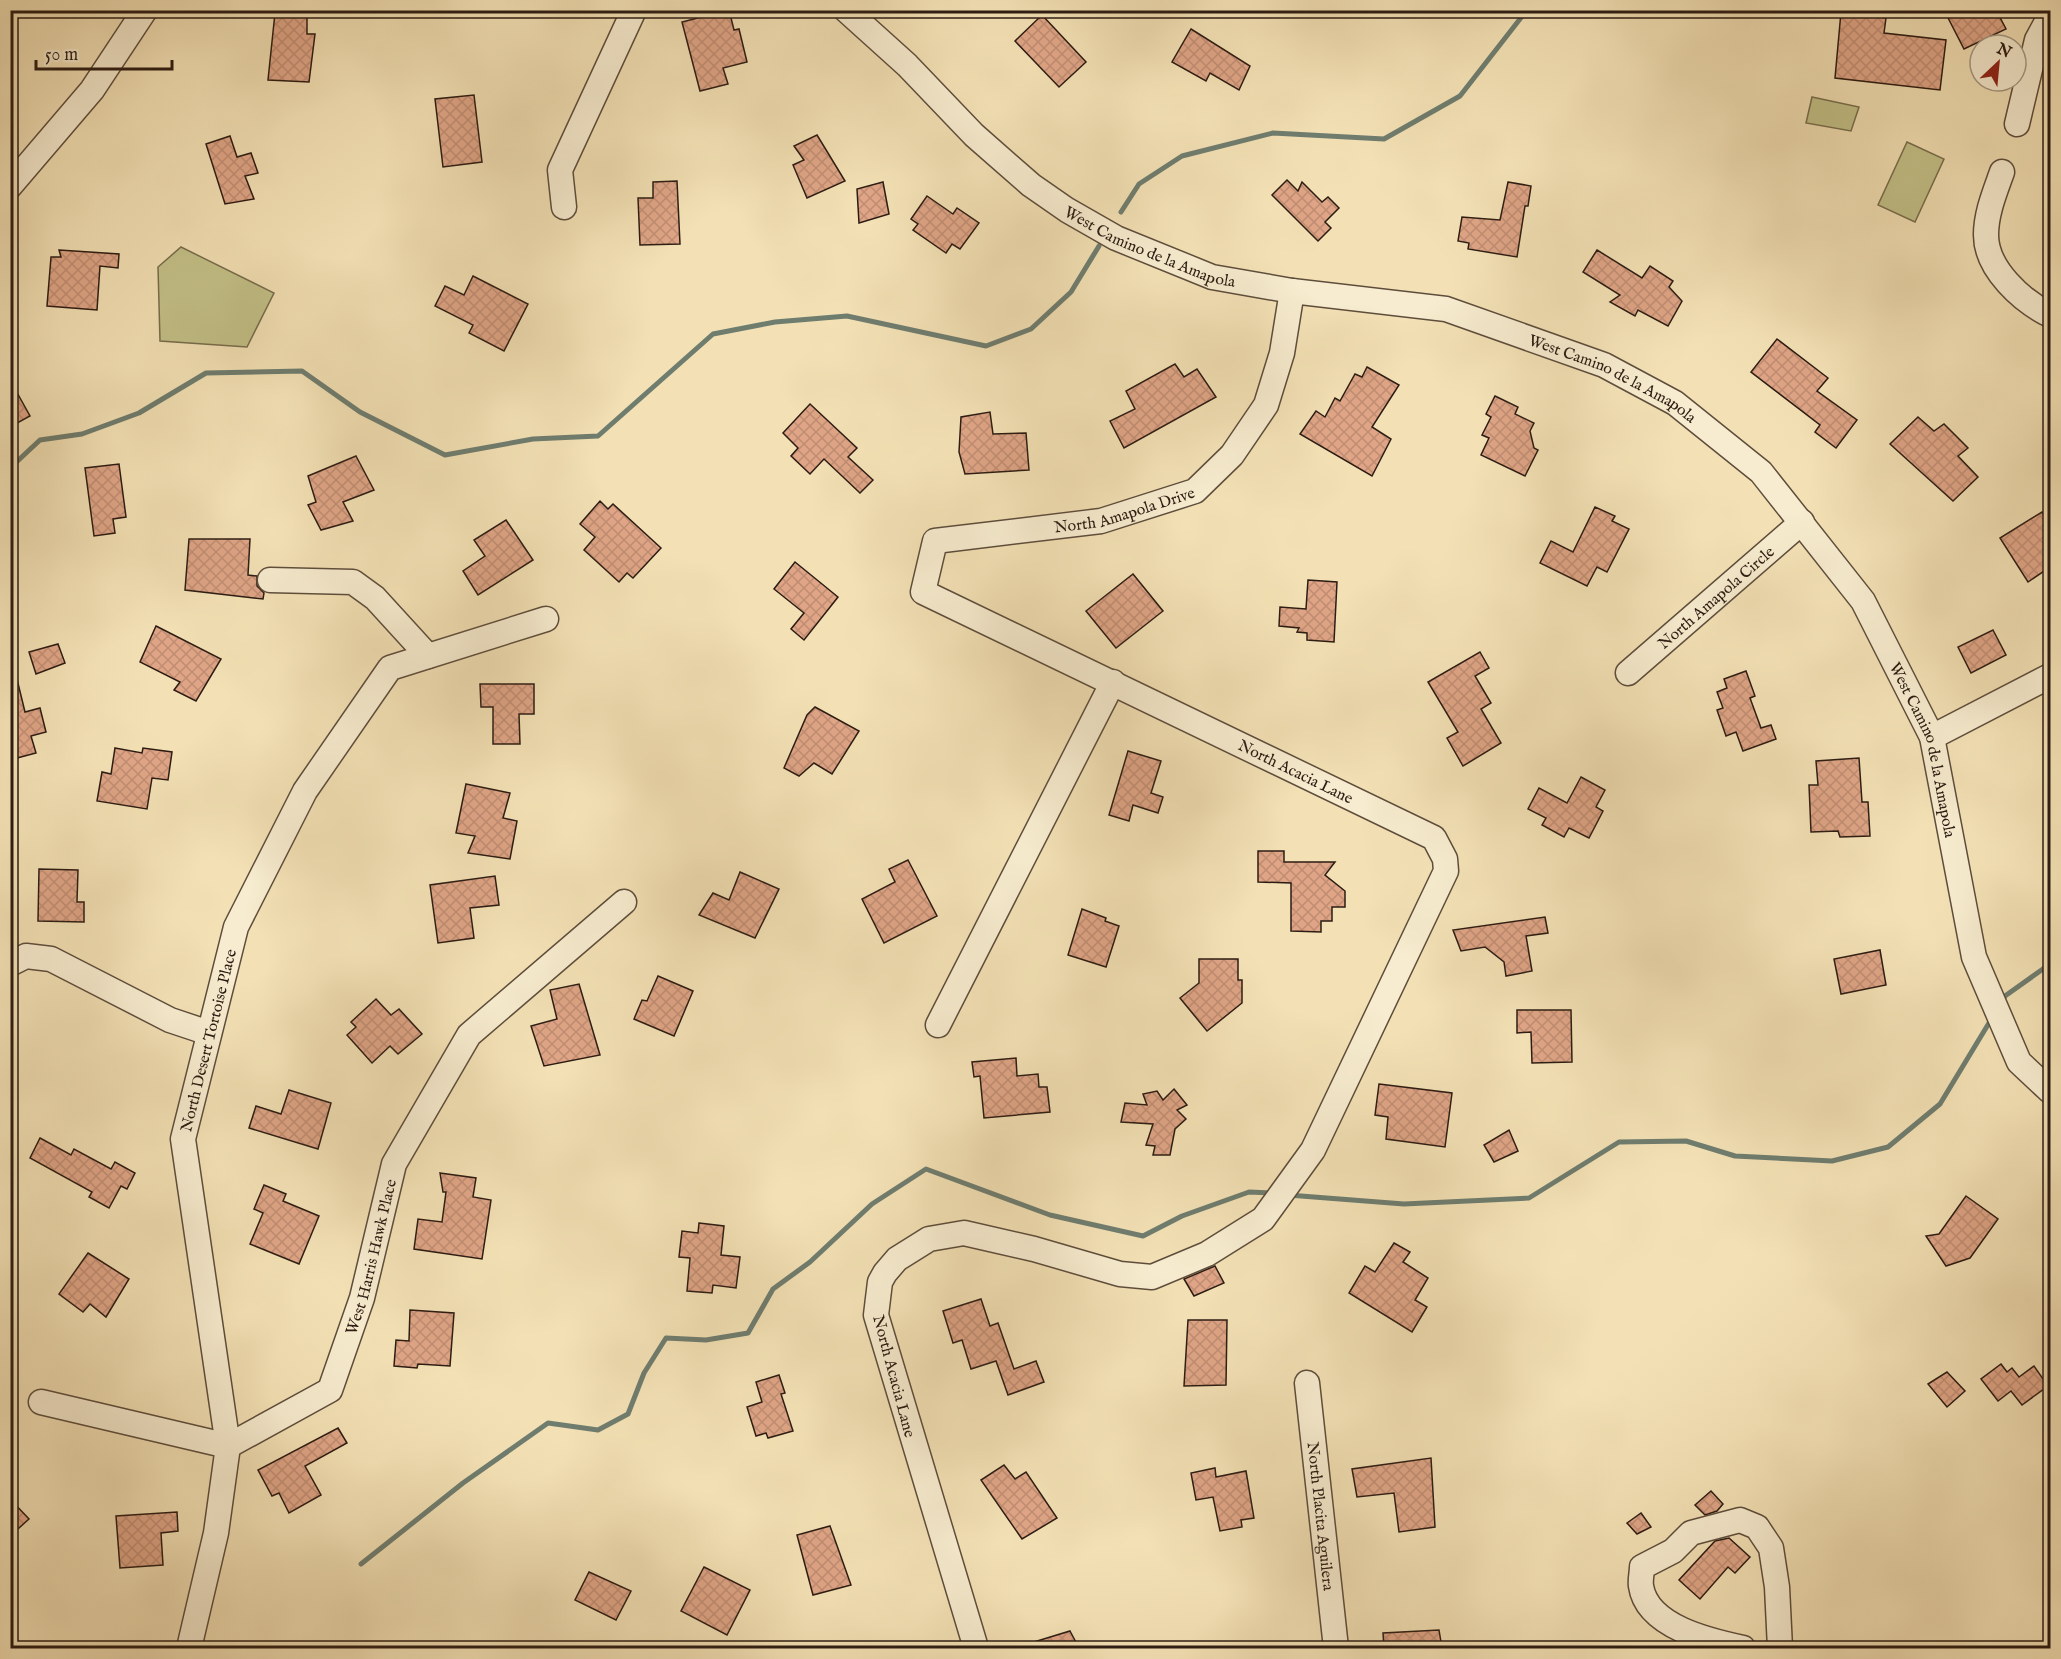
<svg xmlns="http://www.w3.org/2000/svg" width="2061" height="1659" font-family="'IM FELL English',serif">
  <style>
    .green { fill: #c3c188; stroke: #786e4e; stroke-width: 1.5 }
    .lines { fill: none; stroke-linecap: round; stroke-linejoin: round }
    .stream { stroke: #6f7d6f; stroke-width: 5 }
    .building { fill: url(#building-cross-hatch); stroke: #2c1c13; stroke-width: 1.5 }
    .minor-casing { stroke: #5e4d3c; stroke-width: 27 }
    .minor { stroke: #f7eccf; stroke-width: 24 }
    .labels { text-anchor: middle; stroke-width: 5; stroke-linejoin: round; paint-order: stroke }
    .street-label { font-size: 16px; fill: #2c1c13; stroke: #f7eccf }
  </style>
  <defs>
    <pattern id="building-cross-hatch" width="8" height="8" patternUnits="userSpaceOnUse" patternTransform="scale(1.5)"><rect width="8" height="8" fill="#dfa586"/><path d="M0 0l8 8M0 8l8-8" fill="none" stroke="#c08d73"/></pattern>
  </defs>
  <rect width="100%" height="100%" fill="#f3e1b5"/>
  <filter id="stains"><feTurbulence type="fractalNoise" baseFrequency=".00333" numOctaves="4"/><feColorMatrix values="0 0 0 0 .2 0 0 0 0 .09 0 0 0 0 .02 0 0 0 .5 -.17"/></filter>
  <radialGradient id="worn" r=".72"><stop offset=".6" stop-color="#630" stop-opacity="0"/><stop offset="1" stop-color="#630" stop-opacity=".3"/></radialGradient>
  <g class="green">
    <polygon points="1812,97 1859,107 1851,131 1806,123"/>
    <polygon points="1907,142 1944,159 1915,222 1878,205"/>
    <polygon points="181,247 274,293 247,347 160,341 158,267"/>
  </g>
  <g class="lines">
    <g class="stream">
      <polyline points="1121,212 1139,184 1182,156 1273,133 1384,139 1460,96 1527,10"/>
      <polyline points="10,468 40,440 82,434 139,413 206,373 302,371 360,412 445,455 533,439 598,436 713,334 775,322 847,316 986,346 1031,329 1071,292 1099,246"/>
      <polyline points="2002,1002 2005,996 2050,964"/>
      <polyline points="1288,1195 1404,1204 1529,1198 1619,1142 1686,1141 1735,1156 1832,1161 1888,1147 1940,1104 1992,1018"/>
      <polyline points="361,1564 463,1483 548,1423 598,1430 628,1414 644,1373 666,1338 706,1340 748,1333 773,1289 810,1262 872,1204 926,1169 1050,1215 1143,1236 1182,1216 1249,1192 1273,1193"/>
    </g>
  </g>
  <g class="building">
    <polygon points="729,10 734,30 739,29 747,62 723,68 728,84 700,91 682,22"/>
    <polygon points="1944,10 1996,10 2006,29 1964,49"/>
    <polygon points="1841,12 1886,18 1884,33 1946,40 1940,90 1835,78"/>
    <polygon points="275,13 307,16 307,34 315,34 309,82 268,80"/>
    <polygon points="1042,15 1086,62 1059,87 1015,41"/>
    <polygon points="1191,29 1250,66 1239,90 1210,73 1206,81 1172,62"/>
    <polygon points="474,95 482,162 443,167 435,99"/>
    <polygon points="817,135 845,181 807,198 793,165 804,160 794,146"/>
    <polygon points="230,136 237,157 251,153 258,173 245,176 254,199 225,204 206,144"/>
    <polygon points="1287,180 1298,191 1302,182 1322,202 1328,197 1339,208 1325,222 1331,228 1318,241 1272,195"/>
    <polygon points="677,181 680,244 640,245 638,198 653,198 653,182"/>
    <polygon points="883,182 889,214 859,223 857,189"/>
    <polygon points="1508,182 1531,186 1528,206 1525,206 1517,257 1468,249 1469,243 1458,241 1462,217 1500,220"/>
    <polygon points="927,196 953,214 957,208 979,223 960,249 952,244 946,253 913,230 918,224 911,219"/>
    <polygon points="59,250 119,254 118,268 100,266 97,310 47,306 51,257 61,257"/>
    <polygon points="1597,250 1642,278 1650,266 1673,281 1669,287 1682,301 1668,326 1638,310 1635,316 1610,302 1620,295 1583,272"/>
    <polygon points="473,276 528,304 504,351 469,333 473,325 435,306 445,286 464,295"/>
    <polygon points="1777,339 1828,378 1817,391 1857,420 1836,448 1815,432 1820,425 1751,372"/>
    <polygon points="1175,364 1184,377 1197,369 1216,397 1124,448 1110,421 1135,409 1126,391"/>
    <polygon points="1367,367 1399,385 1372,427 1391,439 1372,476 1300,434 1316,411 1325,417 1335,398 1340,401 1355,374 1362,377"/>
    <polygon points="10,380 30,416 10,427"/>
    <polygon points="1495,396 1518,407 1515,414 1534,423 1530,431 1534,448 1538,450 1525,476 1481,455 1489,438 1482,435 1491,417 1486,414"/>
    <polygon points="810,404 857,448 848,457 873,480 860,493 824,459 810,474 791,456 798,448 783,433"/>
    <polygon points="990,412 993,434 1026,433 1029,470 965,474 959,452 961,417"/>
    <polygon points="1918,417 1934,431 1944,424 1968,448 1958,456 1978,477 1953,501 1890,444"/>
    <polygon points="356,456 374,490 343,502 353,521 321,530 308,505 316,502 308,476"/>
    <polygon points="119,464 126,517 113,519 115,533 94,536 85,468"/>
    <polygon points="600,501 608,509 613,504 661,548 633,578 627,573 619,582 584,550 595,537 580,524"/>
    <polygon points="1595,507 1615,516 1612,521 1629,529 1607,572 1597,567 1587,586 1540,563 1551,541 1573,552"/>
    <polygon points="2042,512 2050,524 2050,567 2028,582 2000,538"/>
    <polygon points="506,520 533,560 478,595 463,571 485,556 474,540"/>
    <polygon points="189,539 250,539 248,575 257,576 257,586 264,593 263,599 185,590"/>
    <polygon points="795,562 838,597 804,640 791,629 804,613 774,589"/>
    <polygon points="1133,574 1163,611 1116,648 1086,611"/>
    <polygon points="1308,580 1337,582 1334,642 1307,640 1307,633 1297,632 1299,628 1279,626 1280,607 1306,609"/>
    <polygon points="156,626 221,659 196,701 174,690 180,682 140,662"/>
    <polygon points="1993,630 2006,655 1971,673 1958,647"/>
    <polygon points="58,644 65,663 36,674 29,652"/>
    <polygon points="1480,652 1489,668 1475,676 1491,703 1481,709 1501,743 1463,766 1447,738 1458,732 1428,682"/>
    <polygon points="1746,671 1755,696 1750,698 1761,728 1771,725 1776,739 1743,751 1736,732 1726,736 1717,710 1723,708 1717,692 1727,688 1724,679"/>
    <polygon points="10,675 16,675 25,712 40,708 46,732 31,736 36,753 17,758 10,731"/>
    <polygon points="480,684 534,684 534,714 519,714 520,744 493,744 493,707 481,707"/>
    <polygon points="815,707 859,731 832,774 814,763 799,776 784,768 807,715"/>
    <polygon points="115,748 142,753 143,748 172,752 168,780 152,778 147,809 97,801 102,772 111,774"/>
    <polygon points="1128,751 1161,761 1151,793 1163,797 1158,813 1133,805 1129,821 1109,815"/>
    <polygon points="1859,758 1862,802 1868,802 1870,836 1840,837 1838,831 1811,832 1809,785 1818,785 1816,761"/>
    <polygon points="1581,777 1605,790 1596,807 1603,811 1589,838 1569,828 1564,837 1542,825 1546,818 1528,809 1539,788 1567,803"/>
    <polygon points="466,784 510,793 503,818 517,821 510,859 468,853 475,836 456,833"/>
    <polygon points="1258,851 1284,851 1284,862 1335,862 1325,875 1345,891 1345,907 1332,907 1332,921 1321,921 1321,932 1291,931 1291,883 1258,882"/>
    <polygon points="908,860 937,916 884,943 862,899 895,882 889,869"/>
    <polygon points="39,869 78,870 77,902 84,902 84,922 38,921"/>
    <polygon points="740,872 779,889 755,938 699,915 713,893 729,900"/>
    <polygon points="495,876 499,905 470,908 474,938 438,943 430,885"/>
    <polygon points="1082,909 1106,918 1105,921 1119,926 1106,967 1068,955"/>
    <polygon points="1545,917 1548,933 1526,936 1532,971 1506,976 1504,962 1485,947 1461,951 1453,930"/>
    <polygon points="1880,950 1886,985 1841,994 1834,959"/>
    <polygon points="1199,959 1238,959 1238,980 1242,980 1242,1003 1207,1031 1180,998 1199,983"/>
    <polygon points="658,976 693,991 674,1036 634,1019 642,1000 647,1001"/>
    <polygon points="579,984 600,1055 544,1066 531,1026 557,1019 550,990"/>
    <polygon points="376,999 391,1015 399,1009 422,1034 398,1054 390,1046 372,1063 347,1035 356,1027 351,1022"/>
    <polygon points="1517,1010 1571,1010 1572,1062 1532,1063 1531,1032 1517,1033"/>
    <polygon points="1016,1058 1017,1076 1038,1074 1039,1087 1047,1087 1050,1112 984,1118 980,1076 974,1077 972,1062"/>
    <polygon points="1379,1084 1452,1093 1445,1147 1386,1139 1388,1117 1375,1115"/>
    <polygon points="1174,1089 1187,1105 1177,1110 1186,1119 1175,1129 1170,1155 1153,1155 1155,1146 1146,1145 1153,1124 1121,1122 1125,1103 1147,1105 1143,1094 1157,1091 1163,1100"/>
    <polygon points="289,1090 331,1103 318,1149 249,1128 256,1106 281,1114"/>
    <polygon points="1509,1130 1518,1151 1494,1162 1484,1145"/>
    <polygon points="40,1138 71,1155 74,1149 111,1169 115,1162 135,1173 127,1189 121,1186 109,1208 89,1197 92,1192 30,1158"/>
    <polygon points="440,1173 476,1178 473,1197 491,1200 482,1259 414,1249 418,1219 442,1222 446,1192 443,1192"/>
    <polygon points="264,1185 286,1194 283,1201 319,1216 299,1264 250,1244 263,1213 254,1209"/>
    <polygon points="1966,1196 1998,1219 1970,1258 1946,1266 1926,1236 1939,1234"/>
    <polygon points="699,1223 724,1226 721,1255 740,1257 736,1288 713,1285 712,1293 687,1291 690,1258 679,1257 682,1231 698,1233"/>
    <polygon points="1394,1243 1410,1252 1403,1262 1428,1278 1415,1300 1427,1307 1412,1332 1349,1293 1365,1266 1375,1272"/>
    <polygon points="88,1253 129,1279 106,1317 90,1304 83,1312 59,1294"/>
    <polygon points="1215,1266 1224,1283 1194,1296 1184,1279"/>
    <polygon points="981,1299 990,1326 998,1323 1014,1369 1036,1361 1044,1382 1008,1395 996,1361 971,1369 962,1340 953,1343 943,1311"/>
    <polygon points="410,1310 454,1313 450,1366 418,1364 417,1368 394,1366 396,1340 409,1341"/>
    <polygon points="1188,1320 1227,1320 1226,1385 1184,1386"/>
    <polygon points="2001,1364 2007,1372 2012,1368 2019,1377 2034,1366 2048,1386 2022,1405 2011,1391 1998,1401 1981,1379"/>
    <polygon points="1947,1372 1965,1391 1947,1407 1928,1384"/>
    <polygon points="779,1375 785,1393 781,1394 793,1431 768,1438 766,1433 756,1436 747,1407 762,1402 756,1382"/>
    <polygon points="338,1428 347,1443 305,1466 321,1495 289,1513 279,1493 272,1496 258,1470"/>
    <polygon points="1431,1458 1435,1527 1399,1532 1394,1493 1357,1497 1352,1469"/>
    <polygon points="1004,1465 1015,1479 1026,1472 1057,1518 1022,1539 981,1480"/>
    <polygon points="1215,1468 1216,1477 1246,1471 1254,1518 1241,1520 1242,1527 1220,1531 1213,1497 1196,1500 1191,1473"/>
    <polygon points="1711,1491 1723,1504 1717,1511 1705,1515 1695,1505"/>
    <polygon points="10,1499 29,1519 10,1536"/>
    <polygon points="177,1512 178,1531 161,1533 163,1565 120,1568 116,1516"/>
    <polygon points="1641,1513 1651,1527 1637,1534 1627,1523"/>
    <polygon points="830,1526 851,1585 813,1595 797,1535"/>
    <polygon points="1729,1538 1750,1557 1735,1573 1728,1567 1700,1599 1679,1580 1715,1541"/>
    <polygon points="704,1567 750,1590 727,1635 681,1611"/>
    <polygon points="589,1572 631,1591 616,1620 575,1600"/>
    <polygon points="1439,1630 1442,1648 1384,1648 1383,1633"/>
    <polygon points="1070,1631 1079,1648 1025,1648 1024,1645"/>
  </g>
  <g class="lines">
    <defs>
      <g id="minor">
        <path id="s1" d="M846,10L907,65L974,135L1031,185L1067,210L1116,238L1212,277L1292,291L1446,309L1604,365L1675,403L1761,472L1863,601L1932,737L1974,957L2019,1062L2050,1091"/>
        <polyline points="2017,124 2037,40 2050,16"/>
        <path d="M2002,172C1995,192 1986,213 1986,235C1986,269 2022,301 2050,315"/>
        <polyline points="10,186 92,90 145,10"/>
        <polyline points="564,207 560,170 634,10"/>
        <polyline points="270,580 353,582 375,598 428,656"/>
        <path id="s2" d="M1628,673L1802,522"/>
        <polyline points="1932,737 2050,676"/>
        <polyline points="10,964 26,956 51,959 170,1020 209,1033"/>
        <polyline points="938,1025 1113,682"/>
        <path id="s3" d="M1307,1383L1336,1648"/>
        <path id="s4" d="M41,1402L228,1446L330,1390L362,1298L394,1164L469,1035L624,902"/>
        <path id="s5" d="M189,1648L216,1533L228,1446L183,1139L236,927L305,791L390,668L546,619"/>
        <path id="s6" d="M976,1648L876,1315L880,1282L885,1273L897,1259L929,1239L964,1233L1034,1249L1120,1274L1152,1277L1207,1254L1263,1219L1313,1150L1446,871L1445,859L1434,838L923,592L935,541L1101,521L1195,491L1232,455L1266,405L1282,353L1292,291"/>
        <path d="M1743,1648C1710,1641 1647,1627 1641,1586C1640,1580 1642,1573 1642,1567L1673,1551L1691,1533L1740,1520L1757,1527L1771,1548L1777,1587L1780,1648"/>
      </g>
    </defs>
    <use href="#minor" class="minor-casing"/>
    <use href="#minor" class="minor"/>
  </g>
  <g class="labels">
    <g class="street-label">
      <text dy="6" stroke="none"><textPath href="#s1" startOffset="390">West Camino de la Amapola</textPath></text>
      <text dy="6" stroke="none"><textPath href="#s1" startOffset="876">West Camino de la Amapola</textPath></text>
      <text dy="6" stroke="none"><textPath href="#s6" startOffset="2044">North Amapola Drive</textPath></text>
      <text dy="6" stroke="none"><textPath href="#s2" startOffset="116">North Amapola Circle</textPath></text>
      <text dy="6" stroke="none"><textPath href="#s1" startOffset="1380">West Camino de la Amapola</textPath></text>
      <text transform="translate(1296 771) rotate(26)" y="6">North Acacia Lane</text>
      <text dy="6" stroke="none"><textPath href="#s5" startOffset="618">North Desert Tortoise Place</textPath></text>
      <text dy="6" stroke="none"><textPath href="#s4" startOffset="448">West Harris Hawk Place</textPath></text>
      <text transform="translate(895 1376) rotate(75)" y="6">North Acacia Lane</text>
      <text dy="6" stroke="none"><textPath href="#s3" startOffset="134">North Placita Aguilera</textPath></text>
    </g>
  </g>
  <rect width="2061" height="1659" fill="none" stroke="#f3e1b5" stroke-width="36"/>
  <rect x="12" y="12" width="2037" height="1635" fill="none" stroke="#2c1c13" stroke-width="3"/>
  <rect x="18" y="18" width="2025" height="1623" fill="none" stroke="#2c1c13" stroke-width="1.5"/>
  <g transform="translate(1998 63) rotate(26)"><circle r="28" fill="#f7eccf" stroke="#a69984" stroke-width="1.5"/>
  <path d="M0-4.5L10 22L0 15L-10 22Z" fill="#8f2418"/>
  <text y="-9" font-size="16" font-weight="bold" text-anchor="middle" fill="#2c1c13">N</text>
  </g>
  <path d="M36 60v9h136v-9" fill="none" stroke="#2c1c13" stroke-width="3"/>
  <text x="45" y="60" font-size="18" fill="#2c1c13" stroke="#f7eccf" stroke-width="4.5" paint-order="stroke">50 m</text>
  <rect width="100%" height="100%" filter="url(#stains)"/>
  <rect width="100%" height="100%" fill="url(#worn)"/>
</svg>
